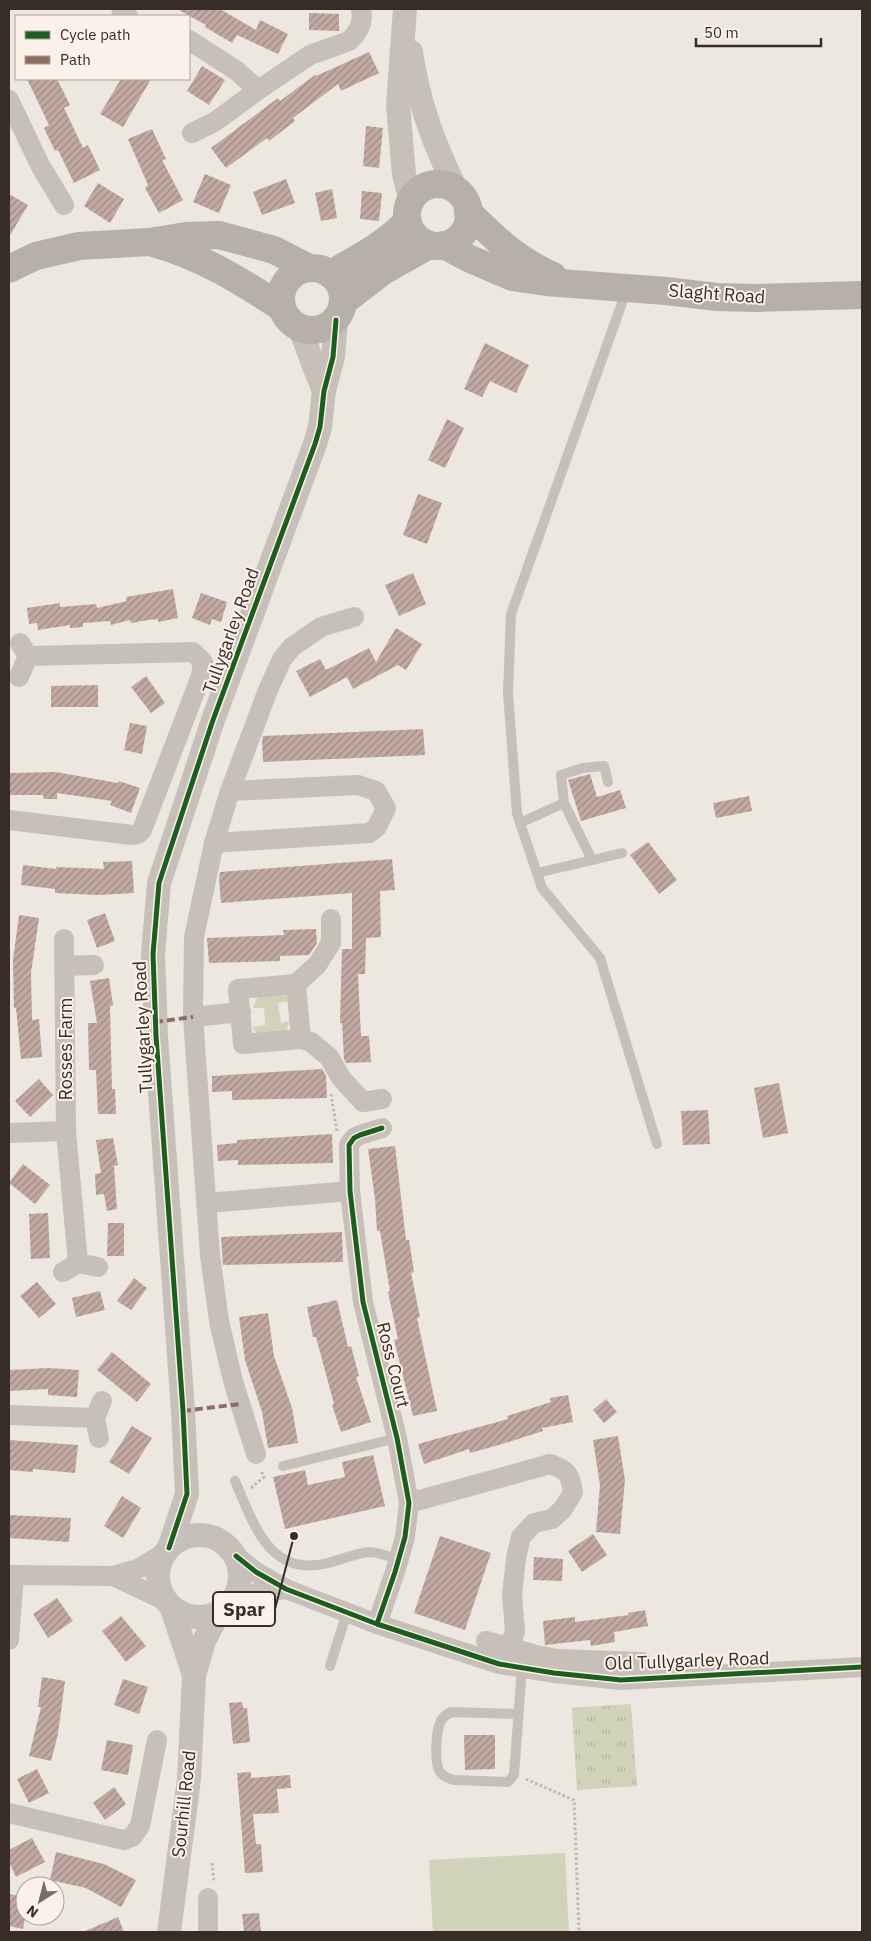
<svg xmlns="http://www.w3.org/2000/svg" width="871" height="1941" font-family="'IBM Plex Sans',sans-serif">
  <style>
    .grass { fill: #d0d3ba }
    .park { fill: url(#park-tufts) }
    .building { fill: url(#building-hatch) }
    .lines { fill: none; stroke-linecap: round; stroke-linejoin: round }
    .path { stroke: #bfb7b2; stroke-width: 3; stroke-dasharray: 2.5 2.5; stroke-linecap: butt }
    .service { stroke: #c7bfb9; stroke-width: 10 }
    .minor { stroke: #c7bfb9; stroke-width: 20 }
    .tertiary { stroke: #c7bfb9; stroke-width: 24 }
    .secondary { stroke: #b7afaa; stroke-width: 28 }
    .quiet { stroke: #8d6e63; stroke-width: 4; stroke-dasharray: 8 4; stroke-linecap: butt }
    .cycleway-casing { stroke: #fbf1e8; stroke-width: 8 }
    .cycleway { stroke: #1b5e20; stroke-width: 5 }
    .labels { text-anchor: middle; stroke-width: 4; stroke-linejoin: round; paint-order: stroke }
    .street-label { font-size: 18px; fill: #382c27; stroke: #fbf1e8 }
    .leader { fill: none; stroke: #382c27; stroke-width: 2 }
    .callout-dot { fill: #382c27; stroke: #fbf1e8; stroke-width: 2 }
    .callout { fill: #fbf1e8; stroke: #382c27; stroke-width: 2 }
    .callout-label { font-size: 19px; text-anchor: middle; font-weight: bold; fill: #382c27 }
  </style>
  <defs>
    <pattern id="park-tufts" width="24" height="20" patternUnits="userSpaceOnUse" patternTransform="scale(1.25)"><rect width="24" height="20" fill="#d0d3ba"/><path d="M3 7l-1-3M5 7V3M7 7l1-3M15 17l-1-3M17 17v-4M19 17l1-3" fill="none" stroke="#b3b5a0"/></pattern>
    <pattern id="building-hatch" width="6" height="6" patternUnits="userSpaceOnUse" patternTransform="scale(1.25)"><rect width="6" height="6" fill="#c2a9a2"/><path d="M-1 1l2-2M0 6l6-6M5 7l2-2" fill="none" stroke="#9f8a84"/></pattern>
  </defs>
  <rect width="100%" height="100%" fill="#ede7e1"/>
  <g class="grass">
    <polygon points="261,993 285,994 291,1001 278,1003 281,1023 290,1021 287,1029 281,1035 257,1034 252,1027 265,1025 264,1008 253,1008 256,1000"/>
    <polygon points="565,1853 569,1932 433,1932 429,1860"/>
  </g>
  <polygon class="park" points="631,1704 637,1786 577,1790 572,1708"/>
  <g class="building">
    <polygon points="177,9 220,9 256,30 260,20 288,34 278,54 237,35 232,43 205,27 206,25"/>
    <polygon points="309,13 339,14 339,31 309,30"/>
    <polygon points="369,52 379,73 341,91 338,84 293,118 295,121 269,141 267,138 226,168 211,148 278,98 280,101 315,75 316,76"/>
    <polygon points="202,66 225,80 209,105 187,91"/>
    <polygon points="27,79 57,79 70,105 64,108 83,148 88,145 100,170 74,183 58,150 55,151 44,128 49,125"/>
    <polygon points="121,79 151,79 123,127 100,114"/>
    <polygon points="366,126 383,128 379,168 363,166"/>
    <polygon points="152,129 166,159 162,160 183,200 159,213 145,188 148,185 128,139"/>
    <polygon points="205,174 231,185 219,213 193,202"/>
    <polygon points="286,179 295,203 262,215 253,192"/>
    <polygon points="98,183 124,199 110,223 84,206"/>
    <polygon points="332,189 337,218 321,221 315,193"/>
    <polygon points="362,191 382,193 379,221 360,219"/>
    <polygon points="9,194 28,205 9,237"/>
    <polygon points="485,343 529,365 516,393 490,381 482,397 464,389"/>
    <polygon points="447,419 464,428 445,468 428,460"/>
    <polygon points="418,494 442,503 427,544 403,535"/>
    <polygon points="413,573 426,604 399,616 385,585"/>
    <polygon points="173,589 178,618 158,622 158,619 148,620 131,623 130,620 111,625 110,621 83,623 83,627 70,628 70,625 38,630 37,623 29,624 27,608 60,603 60,607 96,604 97,608 127,601 126,597"/>
    <polygon points="201,593 227,602 221,622 212,619 210,625 192,618"/>
    <polygon points="396,628 422,644 406,670 398,665 353,689 347,677 310,697 296,671 320,659 326,670 369,648 376,662"/>
    <polygon points="146,676 165,703 151,713 131,687"/>
    <polygon points="98,685 98,707 51,707 51,686"/>
    <polygon points="130,723 147,726 142,754 124,750"/>
    <polygon points="423,729 425,755 263,762 262,741 263,736"/>
    <polygon points="56,772 118,783 119,781 140,788 131,813 110,805 112,801 57,793 57,799 44,799 43,795 9,795 9,773"/>
    <polygon points="590,774 597,797 620,790 626,808 581,821 568,780"/>
    <polygon points="749,796 752,811 716,818 713,803"/>
    <polygon points="648,842 677,880 659,894 630,855"/>
    <polygon points="392,859 395,890 380,891 381,937 366,938 365,974 358,974 361,1036 369,1036 371,1062 346,1063 344,1059 342,1023 340,1023 342,949 352,949 352,893 221,903 219,879 220,872"/>
    <polygon points="132,861 134,893 99,895 55,893 55,889 21,885 23,865 56,869 56,867 104,869 103,862"/>
    <polygon points="105,913 115,941 97,948 87,920"/>
    <polygon points="19,915 39,918 31,973 32,1020 39,1019 42,1057 21,1059 16,1008 14,1008 13,960"/>
    <polygon points="316,929 317,943 309,955 280,956 280,961 209,963 207,938 284,935 283,930"/>
    <polygon points="109,978 113,1005 110,1006 112,1089 115,1089 116,1114 98,1114 96,1070 89,1070 88,1023 97,1023 90,981"/>
    <polygon points="322,1069 326,1076 327,1098 232,1100 232,1091 212,1092 212,1076"/>
    <polygon points="39,1079 53,1095 30,1117 15,1101"/>
    <polygon points="779,1083 788,1133 763,1138 754,1088"/>
    <polygon points="708,1110 710,1144 683,1145 681,1111"/>
    <polygon points="332,1134 333,1163 238,1165 238,1160 218,1161 217,1145 237,1143 237,1140"/>
    <polygon points="113,1138 118,1165 114,1166 117,1209 107,1211 104,1194 96,1195 95,1174 101,1173 96,1140"/>
    <polygon points="395,1146 406,1240 409,1240 414,1272 411,1273 420,1317 417,1318 437,1411 413,1416 394,1340 398,1339 388,1292 390,1291 380,1231 377,1231 375,1199 368,1149"/>
    <polygon points="23,1164 50,1185 35,1204 9,1183"/>
    <polygon points="48,1213 50,1258 31,1259 29,1214"/>
    <polygon points="108,1223 124,1223 124,1256 107,1256"/>
    <polygon points="342,1232 343,1262 223,1265 221,1237"/>
    <polygon points="134,1278 147,1288 131,1310 117,1301"/>
    <polygon points="37,1282 56,1304 39,1318 20,1296"/>
    <polygon points="100,1291 105,1310 76,1317 72,1298"/>
    <polygon points="337,1300 348,1347 351,1346 359,1376 356,1377 371,1422 341,1432 332,1405 334,1404 316,1337 313,1337 307,1307"/>
    <polygon points="268,1313 274,1356 292,1408 298,1443 268,1448 262,1412 245,1360 239,1317"/>
    <polygon points="112,1352 151,1384 137,1402 97,1370"/>
    <polygon points="49,1368 79,1370 77,1397 48,1395 48,1389 9,1391 9,1370"/>
    <polygon points="568,1395 573,1422 542,1428 543,1431 499,1445 470,1453 469,1449 424,1464 418,1444 508,1419 507,1416 551,1402 550,1398"/>
    <polygon points="606,1399 617,1412 604,1423 593,1410"/>
    <polygon points="132,1426 152,1438 129,1474 109,1462"/>
    <polygon points="618,1436 625,1480 620,1534 596,1532 600,1485 593,1440"/>
    <polygon points="9,1440 78,1445 75,1473 33,1469 33,1472 9,1470"/>
    <polygon points="373,1455 385,1506 285,1529 273,1477 305,1470 308,1485 345,1477 342,1462"/>
    <polygon points="122,1496 141,1508 123,1538 104,1526"/>
    <polygon points="9,1515 71,1518 69,1542 9,1538"/>
    <polygon points="593,1534 607,1555 582,1572 568,1551"/>
    <polygon points="440,1536 491,1553 465,1630 414,1613"/>
    <polygon points="534,1557 563,1559 562,1581 533,1580"/>
    <polygon points="57,1598 73,1621 48,1638 33,1614"/>
    <polygon points="645,1610 648,1626 614,1632 615,1642 591,1646 590,1640 545,1645 543,1621 575,1617 575,1622 629,1615 628,1613"/>
    <polygon points="121,1616 146,1646 126,1662 102,1631"/>
    <polygon points="42,1677 65,1681 58,1734 51,1761 29,1756 41,1707 38,1707"/>
    <polygon points="123,1679 148,1687 139,1714 114,1705"/>
    <polygon points="242,1702 243,1708 247,1708 250,1742 233,1744 229,1703"/>
    <polygon points="464,1735 495,1735 495,1769 465,1770"/>
    <polygon points="107,1740 133,1745 128,1775 101,1770"/>
    <polygon points="37,1769 49,1793 29,1803 17,1779"/>
    <polygon points="251,1772 251,1778 290,1775 291,1788 277,1789 279,1813 253,1814 256,1844 261,1844 263,1872 245,1873 237,1773"/>
    <polygon points="114,1787 126,1804 105,1820 93,1803"/>
    <polygon points="32,1838 45,1862 16,1877 9,1862 9,1850"/>
    <polygon points="56,1852 104,1864 136,1880 121,1907 86,1888 50,1880"/>
    <polygon points="9,1894 25,1897 25,1918 23,1929 9,1926"/>
    <polygon points="259,1913 261,1932 244,1932 242,1914"/>
    <polygon points="118,1917 124,1932 83,1932"/>
  </g>
  <g class="lines">
    <g class="path">
      <polyline points="331,1094 337,1132"/>
      <polyline points="251,1488 264,1477 261,1470"/>
      <polyline points="526,1779 574,1800 579,1931 581,1932"/>
      <polyline points="212,1863 214,1882"/>
    </g>
    <g class="service">
      <polyline points="627,289 511,614 508,693 517,813 520,823 542,888 600,958 657,1144"/>
      <polyline points="520,823 564,803"/>
      <polyline points="592,860 564,803 561,775 583,768 604,766 608,782"/>
      <polyline points="537,873 622,853"/>
      <polyline points="283,1466 397,1438"/>
      <path d="M235,1481C254,1524 269,1578 328,1563C341,1560 356,1553 369,1552C379,1552 390,1557 399,1560"/>
      <polyline points="330,1666 347,1612"/>
      <path d="M517,1714L451,1712C446,1715 442,1717 440,1723C436,1732 434,1764 440,1772C444,1777 448,1778 454,1780L508,1782L514,1775L522,1667"/>
    </g>
    <g class="minor">
      <polyline points="121,9 128,16"/>
      <path d="M189,40L237,71L258,90L310,55L349,41C359,32 364,22 361,9"/>
      <polyline points="9,100 40,165 64,205"/>
      <polyline points="192,133 216,121 258,90"/>
      <polyline points="19,677 28,656 20,643"/>
      <polyline points="9,820 132,835 138,834 142,830 201,676 203,662 193,652 28,656"/>
      <polyline points="214,843 369,833 377,827 386,808 376,791 358,785 230,791"/>
      <polyline points="64,939 66,1131 78,1263"/>
      <polyline points="65,966 94,965"/>
      <polyline points="296,984 317,965 331,943 331,919"/>
      <polyline points="193,1017 241,1012"/>
      <polyline points="301,1039 296,984 238,989 243,1044 301,1039 311,1042 329,1057 341,1078 363,1102 382,1099"/>
      <polyline points="9,1133 66,1131"/>
      <polyline points="207,1203 350,1191"/>
      <polyline points="63,1272 78,1263 98,1267"/>
      <polyline points="9,1415 95,1418"/>
      <polyline points="99,1438 95,1418 102,1401"/>
      <polyline points="256,1454 233,1381 219,1321 210,1255 193,1017 194,937 214,843 230,791 268,690 282,659 292,647 321,627 354,617"/>
      <path d="M409,1503L550,1464C567,1470 570,1473 573,1492L563,1509L552,1519L534,1523L521,1537L516,1558L512,1595L515,1631L509,1649"/>
      <polyline points="236,1556 256,1572 286,1589 377,1624 499,1664 554,1673 621,1680 862,1667"/>
      <polyline points="9,1575 113,1576 140,1568 164,1553"/>
      <polyline points="113,1576 166,1601"/>
      <polyline points="232,1601 259,1592 286,1589"/>
      <polyline points="377,1624 395,1572 405,1537 409,1503 397,1438 363,1302 350,1191 349,1145 354,1138 360,1135 382,1128"/>
      <polyline points="9,1640 14,1575"/>
      <polyline points="486,1641 536,1655 558,1659 642,1662"/>
      <polyline points="9,1813 124,1840 132,1837 140,1826 157,1740"/>
      <polyline points="208,1898 208,1932"/>
    </g>
    <g class="tertiary">
      <polyline points="405,9 398,105 404,174 411,201"/>
      <path d="M411,52C419,106 434,143 457,192"/>
      <polyline points="300,328 312,361 324,391"/>
      <circle cx="199" cy="1576" r="41"/>
      <polyline points="169,1548 187,1494 183,1411 156,1036 153,954 159,883 213,720 315,444 320,427 324,391 333,357 336,320"/>
      <polyline points="171,1606 194,1675"/>
      <polyline points="169,1932 189,1779 194,1675 204,1641 219,1612"/>
    </g>
    <g class="secondary">
      <circle cx="438" cy="215" r="31"/>
      <path d="M468,212C497,240 515,259 553,276"/>
      <path d="M153,243C201,256 241,281 282,308"/>
      <polyline points="444,245 468,258 512,277 546,282 666,291 717,297 756,298 862,295"/>
      <circle cx="312" cy="299" r="31"/>
      <polyline points="9,269 36,256 79,246 149,242 186,236 219,235 274,250 309,268"/>
      <path d="M330,274C361,257 382,246 407,222"/>
      <polyline points="343,302 383,271 429,245"/>
    </g>
    <g class="quiet">
      <polyline points="155,1022 193,1017"/>
      <polyline points="183,1411 240,1404"/>
    </g>
    <defs>
      <g id="cycleway">
        <polyline points="169,1548 187,1494 183,1411 156,1036 153,954 159,883 213,720 315,444 320,427 324,391 333,357 336,320"/>
        <polyline points="236,1556 256,1572 286,1589 377,1624 499,1664 554,1673 621,1680 862,1667"/>
        <polyline points="377,1624 395,1572 405,1537 409,1503 397,1438 363,1302 350,1191 349,1145 354,1138 360,1135 382,1128"/>
      </g>
    </defs>
    <use href="#cycleway" class="cycleway-casing"/>
    <use href="#cycleway" class="cycleway"/>
  </g>
  <g class="labels">
    <g class="street-label">
      <text transform="translate(717 294) rotate(4)" y="6">Slaght Road</text>
      <text transform="translate(231 631) rotate(-70)" y="6">Tullygarley Road</text>
      <text transform="translate(143 1027) rotate(-93)" y="6">Tullygarley Road</text>
      <text transform="translate(66 1049) rotate(-90)" y="6">Rosses Farm</text>
      <text transform="translate(393 1365) rotate(76)" y="6">Ross Court</text>
      <text transform="translate(687 1661) rotate(-2)" y="6">Old Tullygarley Road</text>
      <text transform="translate(184 1804) rotate(-84)" y="6">Sourhill Road</text>
    </g>
  </g>
  <path class="leader" d="M294 1536L275 1609"/>
  <circle class="callout-dot" cx="294" cy="1536" r="5"/>
  <rect class="callout" x="213" y="1592" width="62" height="34" rx="5"/>
  <g class="callout-label">
    <text x="244" y="1616">Spar</text>
  </g>
  <rect width="871" height="1941" fill="none" stroke="#382c27" stroke-width="20"/>
  <rect x="15" y="15" width="175" height="65" fill="#fbf1e8" stroke="#ada29b"/>
  <rect x="25" y="31" width="25" height="8" fill="#1b5e20" stroke="#ada29b"/>
  <text x="60" y="40" font-size="15" fill="#382c27">Cycle path</text>
  <rect x="25" y="56" width="25" height="8" fill="#8d6e63" stroke="#ada29b"/>
  <text x="60" y="65" font-size="15" fill="#382c27">Path</text>
  <g transform="translate(40 1901) rotate(216)"><circle r="24" fill="#fbf1e8" stroke="#ada29b"/>
  <path d="M0-4L9 19L0 12L-9 19Z" fill="#776d68"/>
  <text y="-8" font-size="14" font-weight="bold" text-anchor="middle" fill="#382c27">N</text>
  </g>
  <path d="M696 38v8h125v-8" fill="none" stroke="#382c27" stroke-width="2.5"/>
  <text x="704" y="38" font-size="15" fill="#382c27" stroke="#fbf1e8" stroke-width="4" paint-order="stroke">50 m</text>
</svg>
